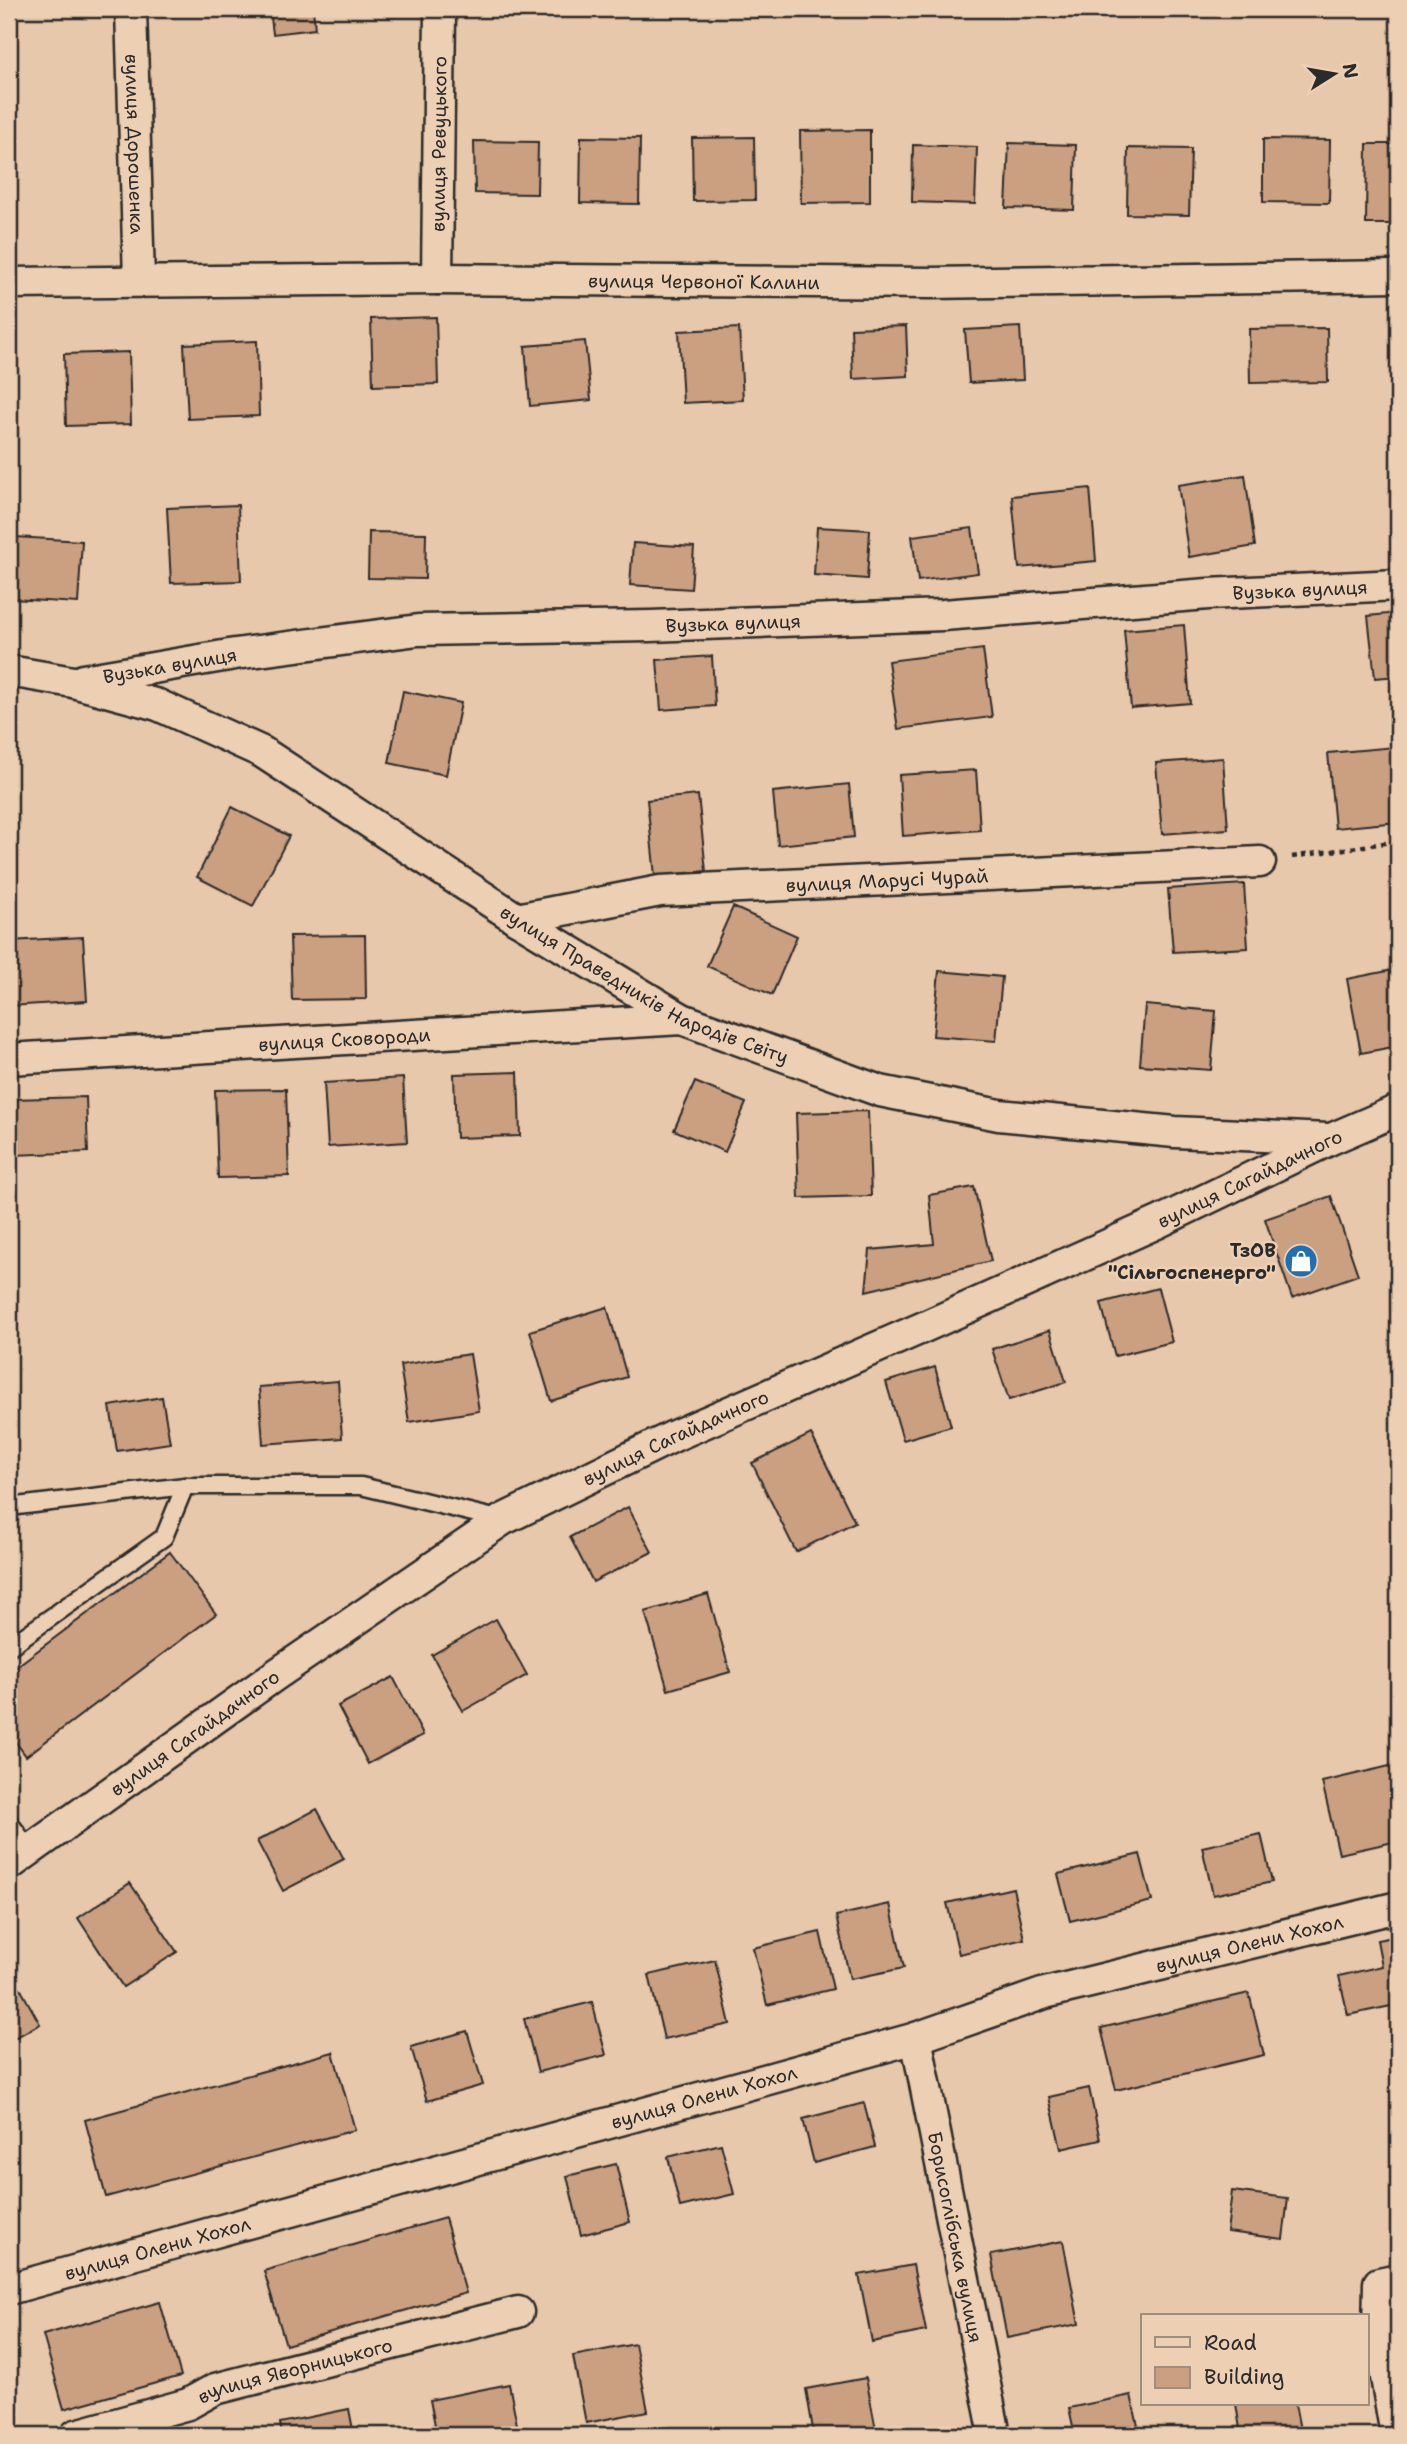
<svg xmlns="http://www.w3.org/2000/svg" width="1407" height="2444" font-family="'Shantell Sans',sans-serif">
  <style>
    .building { fill: #cba081; stroke: #2b2b2b; stroke-width: 2 }
    .lines { fill: none; stroke-linecap: round; stroke-linejoin: round }
    .lane-casing { stroke: #2b2b2b; stroke-width: 21 }
    .street-casing { stroke: #2b2b2b; stroke-width: 35 }
    .path { stroke: #2b2b2b; stroke-width: 4.5; stroke-dasharray: 5 5; stroke-linecap: butt }
    .lane { stroke: #edd0b4; stroke-width: 16 }
    .street { stroke: #edd0b4; stroke-width: 30 }
    .labels { text-anchor: middle; stroke-width: 5; stroke-linejoin: round; paint-order: stroke }
    .street-label { font-size: 19px; fill: #2b2b2b; stroke: #edd0b4 }
    .poi-label { font-size: 19px; font-weight: bold; fill: #2b2b2b; stroke: #edd0b4; text-anchor: end }
  </style>
  <rect width="100%" height="100%" fill="#e8c8ab"/>
  <filter id="ink" filterUnits="userSpaceOnUse"><feTurbulence type="fractalNoise" baseFrequency=".0143" numOctaves="2"/><feDisplacementMap in="SourceGraphic" scale="14" xChannelSelector="R" yChannelSelector="G"/><feConvolveMatrix kernelMatrix="1 2 1 2 8 2 1 2 1" color-interpolation-filters="sRGB"/></filter>
  <g filter="url(#ink)">
    <g class="building">
      <polygon points="270,9 313,9 315,29 273,34"/>
      <polygon points="870,130 870,202 801,203 800,131"/>
      <polygon points="581,137 640,138 639,204 580,203"/>
      <polygon points="754,137 755,200 693,201 692,138"/>
      <polygon points="1263,139 1330,140 1329,203 1263,202"/>
      <polygon points="474,141 538,142 537,194 475,193"/>
      <polygon points="1009,143 1076,145 1074,210 1006,208"/>
      <polygon points="1367,144 1398,144 1398,224 1366,224"/>
      <polygon points="913,145 977,147 975,204 912,202"/>
      <polygon points="1128,148 1191,149 1189,215 1127,214"/>
      <polygon points="436,317 438,384 373,386 371,319"/>
      <polygon points="906,326 908,376 853,379 851,328"/>
      <polygon points="1020,327 1023,380 969,383 965,330"/>
      <polygon points="739,328 743,400 683,403 679,331"/>
      <polygon points="1327,328 1328,382 1250,383 1249,329"/>
      <polygon points="257,341 259,416 188,419 184,344"/>
      <polygon points="585,341 591,400 530,406 525,346"/>
      <polygon points="129,352 131,424 66,426 64,354"/>
      <polygon points="1245,475 1255,546 1189,557 1178,485"/>
      <polygon points="1090,488 1096,561 1019,568 1012,496"/>
      <polygon points="238,505 241,581 171,583 167,508"/>
      <polygon points="817,527 870,530 867,579 814,575"/>
      <polygon points="972,528 978,573 918,581 912,536"/>
      <polygon points="369,532 426,533 425,579 368,578"/>
      <polygon points="15,537 82,541 78,603 12,599"/>
      <polygon points="633,543 694,547 691,589 630,585"/>
      <polygon points="1398,613 1398,676 1375,678 1368,616"/>
      <polygon points="1184,625 1190,703 1131,708 1124,630"/>
      <polygon points="983,649 992,717 898,729 888,661"/>
      <polygon points="712,656 715,706 661,710 657,660"/>
      <polygon points="403,691 461,703 446,775 389,763"/>
      <polygon points="1395,747 1398,781 1398,822 1335,828 1328,753"/>
      <polygon points="1223,758 1228,829 1162,834 1156,763"/>
      <polygon points="976,770 980,830 903,836 899,775"/>
      <polygon points="849,784 854,837 778,845 773,792"/>
      <polygon points="698,795 706,871 655,876 647,800"/>
      <polygon points="232,807 289,836 253,906 197,877"/>
      <polygon points="1244,884 1248,948 1173,952 1168,889"/>
      <polygon points="733,907 797,936 772,995 707,966"/>
      <polygon points="365,935 366,999 292,1000 290,936"/>
      <polygon points="83,937 87,1001 10,1006 9,941"/>
      <polygon points="1398,969 1398,1046 1361,1053 1347,979"/>
      <polygon points="939,971 1002,977 996,1041 933,1036"/>
      <polygon points="1145,1005 1216,1011 1211,1070 1140,1065"/>
      <polygon points="518,1072 520,1136 456,1138 454,1074"/>
      <polygon points="403,1078 407,1142 328,1147 324,1083"/>
      <polygon points="695,1082 746,1103 725,1152 674,1130"/>
      <polygon points="286,1089 289,1176 218,1178 215,1090"/>
      <polygon points="86,1097 88,1152 14,1155 12,1099"/>
      <polygon points="868,1111 871,1196 799,1198 796,1113"/>
      <polygon points="974,1187 991,1261 866,1291 870,1250 934,1244 929,1195"/>
      <polygon points="1331,1196 1358,1275 1292,1298 1265,1219"/>
      <polygon points="1158,1288 1172,1342 1115,1356 1101,1303"/>
      <polygon points="607,1307 627,1377 551,1401 530,1331"/>
      <polygon points="1050,1330 1066,1382 1009,1400 992,1349"/>
      <polygon points="470,1354 479,1411 409,1422 400,1365"/>
      <polygon points="935,1367 951,1426 903,1440 886,1382"/>
      <polygon points="338,1381 342,1438 263,1444 259,1387"/>
      <polygon points="162,1397 170,1443 117,1451 110,1406"/>
      <polygon points="811,1434 855,1522 796,1552 752,1463"/>
      <polygon points="628,1507 652,1552 593,1582 570,1537"/>
      <polygon points="170,1552 216,1614 26,1756 9,1733 9,1672"/>
      <polygon points="708,1594 730,1672 668,1690 645,1612"/>
      <polygon points="496,1619 527,1675 463,1711 432,1655"/>
      <polygon points="393,1677 423,1735 368,1764 338,1706"/>
      <polygon points="1398,1764 1398,1841 1339,1854 1322,1782"/>
      <polygon points="317,1809 344,1859 283,1891 257,1841"/>
      <polygon points="1261,1834 1272,1882 1213,1895 1202,1847"/>
      <polygon points="1140,1854 1152,1901 1070,1921 1058,1874"/>
      <polygon points="130,1883 177,1952 123,1987 78,1918"/>
      <polygon points="1013,1888 1024,1939 959,1954 947,1903"/>
      <polygon points="890,1904 904,1968 850,1979 836,1916"/>
      <polygon points="820,1932 833,1989 767,2005 753,1948"/>
      <polygon points="1398,1936 1398,2014 1393,2015 1391,2006 1348,2015 1339,1976 1382,1966 1377,1940"/>
      <polygon points="715,1960 730,2024 664,2039 649,1975"/>
      <polygon points="10,1970 40,2024 9,2041 9,1971"/>
      <polygon points="1249,1993 1264,2055 1116,2090 1101,2028"/>
      <polygon points="592,2002 606,2055 538,2072 524,2019"/>
      <polygon points="467,2031 483,2085 427,2101 411,2047"/>
      <polygon points="333,2052 355,2130 106,2197 85,2120"/>
      <polygon points="1089,2088 1100,2140 1061,2149 1049,2097"/>
      <polygon points="864,2103 875,2147 814,2163 803,2119"/>
      <polygon points="721,2144 734,2194 680,2207 668,2157"/>
      <polygon points="616,2164 630,2222 581,2235 567,2176"/>
      <polygon points="1232,2191 1288,2198 1283,2239 1227,2232"/>
      <polygon points="445,2218 466,2293 286,2345 264,2271"/>
      <polygon points="1063,2241 1079,2324 1007,2338 991,2255"/>
      <polygon points="913,2265 926,2331 872,2342 859,2275"/>
      <polygon points="160,2302 181,2376 64,2409 43,2335"/>
      <polygon points="635,2344 648,2411 586,2423 573,2356"/>
      <polygon points="866,2378 877,2435 814,2435 806,2389"/>
      <polygon points="509,2384 519,2435 437,2435 430,2400"/>
      <polygon points="1131,2395 1140,2435 1075,2435 1069,2408"/>
      <polygon points="1236,2404 1295,2404 1301,2435 1241,2435"/>
      <polygon points="349,2409 354,2435 282,2435 280,2423"/>
    </g>
    <g class="lines">
      <defs>
        <g id="lane">
          <polyline points="9,1507 185,1486 361,1486 502,1520"/>
          <polyline points="9,1647 164,1537 185,1486"/>
          <polyline points="9,1822 30,1851"/>
        </g>
        <g id="street">
          <path id="s1" d="M131,9L139,280"/>
          <path id="s2" d="M437,279L440,9"/>
          <path id="s3" d="M9,283L437,279L931,283L1398,276"/>
          <path id="s4" d="M9,671L73,682L158,705L262,752L517,919L682,1019L880,1091L999,1115L1175,1132L1328,1139"/>
          <path id="s5" d="M83,680L235,654L418,630L650,626L943,615L1208,594L1398,585"/>
          <path id="s6" d="M517,919L660,891L1260,862"/>
          <path id="s7" d="M9,1059L682,1019"/>
          <path id="s8" d="M9,1865L274,1676L502,1520L674,1436L924,1327L1159,1222L1331,1139L1398,1110"/>
          <path id="s9" d="M916,2038L995,2435"/>
          <path id="s10" d="M9,2289L916,2038L1045,1993L1398,1907"/>
          <path id="s11" d="M76,2435L188,2404L215,2389L518,2312"/>
          <polyline points="1396,2435 1378,2331 1379,2283 1398,2279"/>
        </g>
      </defs>
      <use href="#lane" class="lane-casing"/>
      <use href="#street" class="street-casing"/>
      <polyline class="path" points="1292,857 1398,841"/>
      <use href="#lane" class="lane"/>
      <use href="#street" class="street"/>
    </g>
  </g>
  <defs>
    <symbol id="shop-disc" viewBox="-11 -11 22 22"><circle r="9.5" fill="#1f6fb2" stroke="#edd0b4"/><path d="M-5-2.5h2.3a2.7 3.5 0 0 1 5.4 0H5L5.5 6h-11ZM-1.5-2.5h3a1.5 2.3 0 0 0-3 0Z" fill="#fff"/></symbol>
  </defs>
  <g fill-rule="evenodd">
    <use href="#shop-disc" x="1282" y="1242" width="38" height="38"/>
  </g>
  <g class="labels">
    <g class="street-label">
      <text dy="7" stroke="none"><textPath href="#s2" startOffset="135">вулиця Ревуцького</textPath></text>
      <text dy="7" stroke="none"><textPath href="#s1" startOffset="135">вулиця Дорошенка</textPath></text>
      <text dy="7" stroke="none"><textPath href="#s3" startOffset="695">вулиця Червоної Калини</textPath></text>
      <text dy="7" stroke="none"><textPath href="#s5" startOffset="1222">Вузька вулиця</textPath></text>
      <text dy="7" stroke="none"><textPath href="#s5" startOffset="654">Вузька вулиця</textPath></text>
      <text dy="7" stroke="none"><textPath href="#s5" startOffset="88">Вузька вулиця</textPath></text>
      <text dy="7" stroke="none"><textPath href="#s6" startOffset="373">вулиця Марусі Чурай</textPath></text>
      <text dy="7" stroke="none"><textPath href="#s4" startOffset="716">вулиця Праведників Народів Світу</textPath></text>
      <text dy="7" stroke="none"><textPath href="#s7" startOffset="336">вулиця Сковороди</textPath></text>
      <text dy="7" stroke="none"><textPath href="#s8" startOffset="1424">вулиця Сагайдачного</textPath></text>
      <text dy="7" stroke="none"><textPath href="#s8" startOffset="794">вулиця Сагайдачного</textPath></text>
      <text dy="7" stroke="none"><textPath href="#s8" startOffset="228">вулиця Сагайдачного</textPath></text>
      <text dy="7" stroke="none"><textPath href="#s10" startOffset="1288">вулиця Олени Хохол</textPath></text>
      <text dy="7" stroke="none"><textPath href="#s10" startOffset="721">вулиця Олени Хохол</textPath></text>
      <text dy="7" stroke="none"><textPath href="#s9" startOffset="203">Борисоглібська вулиця</textPath></text>
      <text dy="7" stroke="none"><textPath href="#s10" startOffset="154">вулиця Олени Хохол</textPath></text>
      <text dy="7" stroke="none"><textPath href="#s11" startOffset="229">вулиця Яворницького</textPath></text>
    </g>
    <g class="poi-label">
      <text x="1276" y="1257">ТзОВ<tspan x="1276" dy="22">"Сільгоспенерго"</tspan></text>
    </g>
  </g>
  <rect width="1407" height="2444" fill="none" stroke="#edd0b4" stroke-width="35"/>
  <rect x="18" y="18" width="1372" height="2409" fill="none" stroke="#2b2b2b" stroke-width="2.5" filter="url(#ink)"/>
  <rect x="1141" y="2314" width="228" height="91" fill="#edd0b4" stroke="#9f8e7d" stroke-width="2"/>
  <rect x="1155" y="2337" width="35" height="10" fill="#edd0b4" stroke="#9f8e7d" stroke-width="2"/>
  <text x="1204" y="2350" font-size="21" fill="#2b2b2b">Road</text>
  <rect x="1155" y="2367" width="35" height="21" fill="#cba081" stroke="#9f8e7d" stroke-width="2"/>
  <text x="1204" y="2384" font-size="21" fill="#2b2b2b">Building</text>
  <g transform="translate(1334 74) rotate(79)" stroke="#edd0b4" stroke-width="5" paint-order="stroke">
  <path d="M0-5L12 26L0 18L-12 26Z" fill="#2b2b2b"/>
  <text y="-10" font-size="19" font-weight="bold" text-anchor="middle" fill="#2b2b2b">N</text>
  </g>
</svg>
